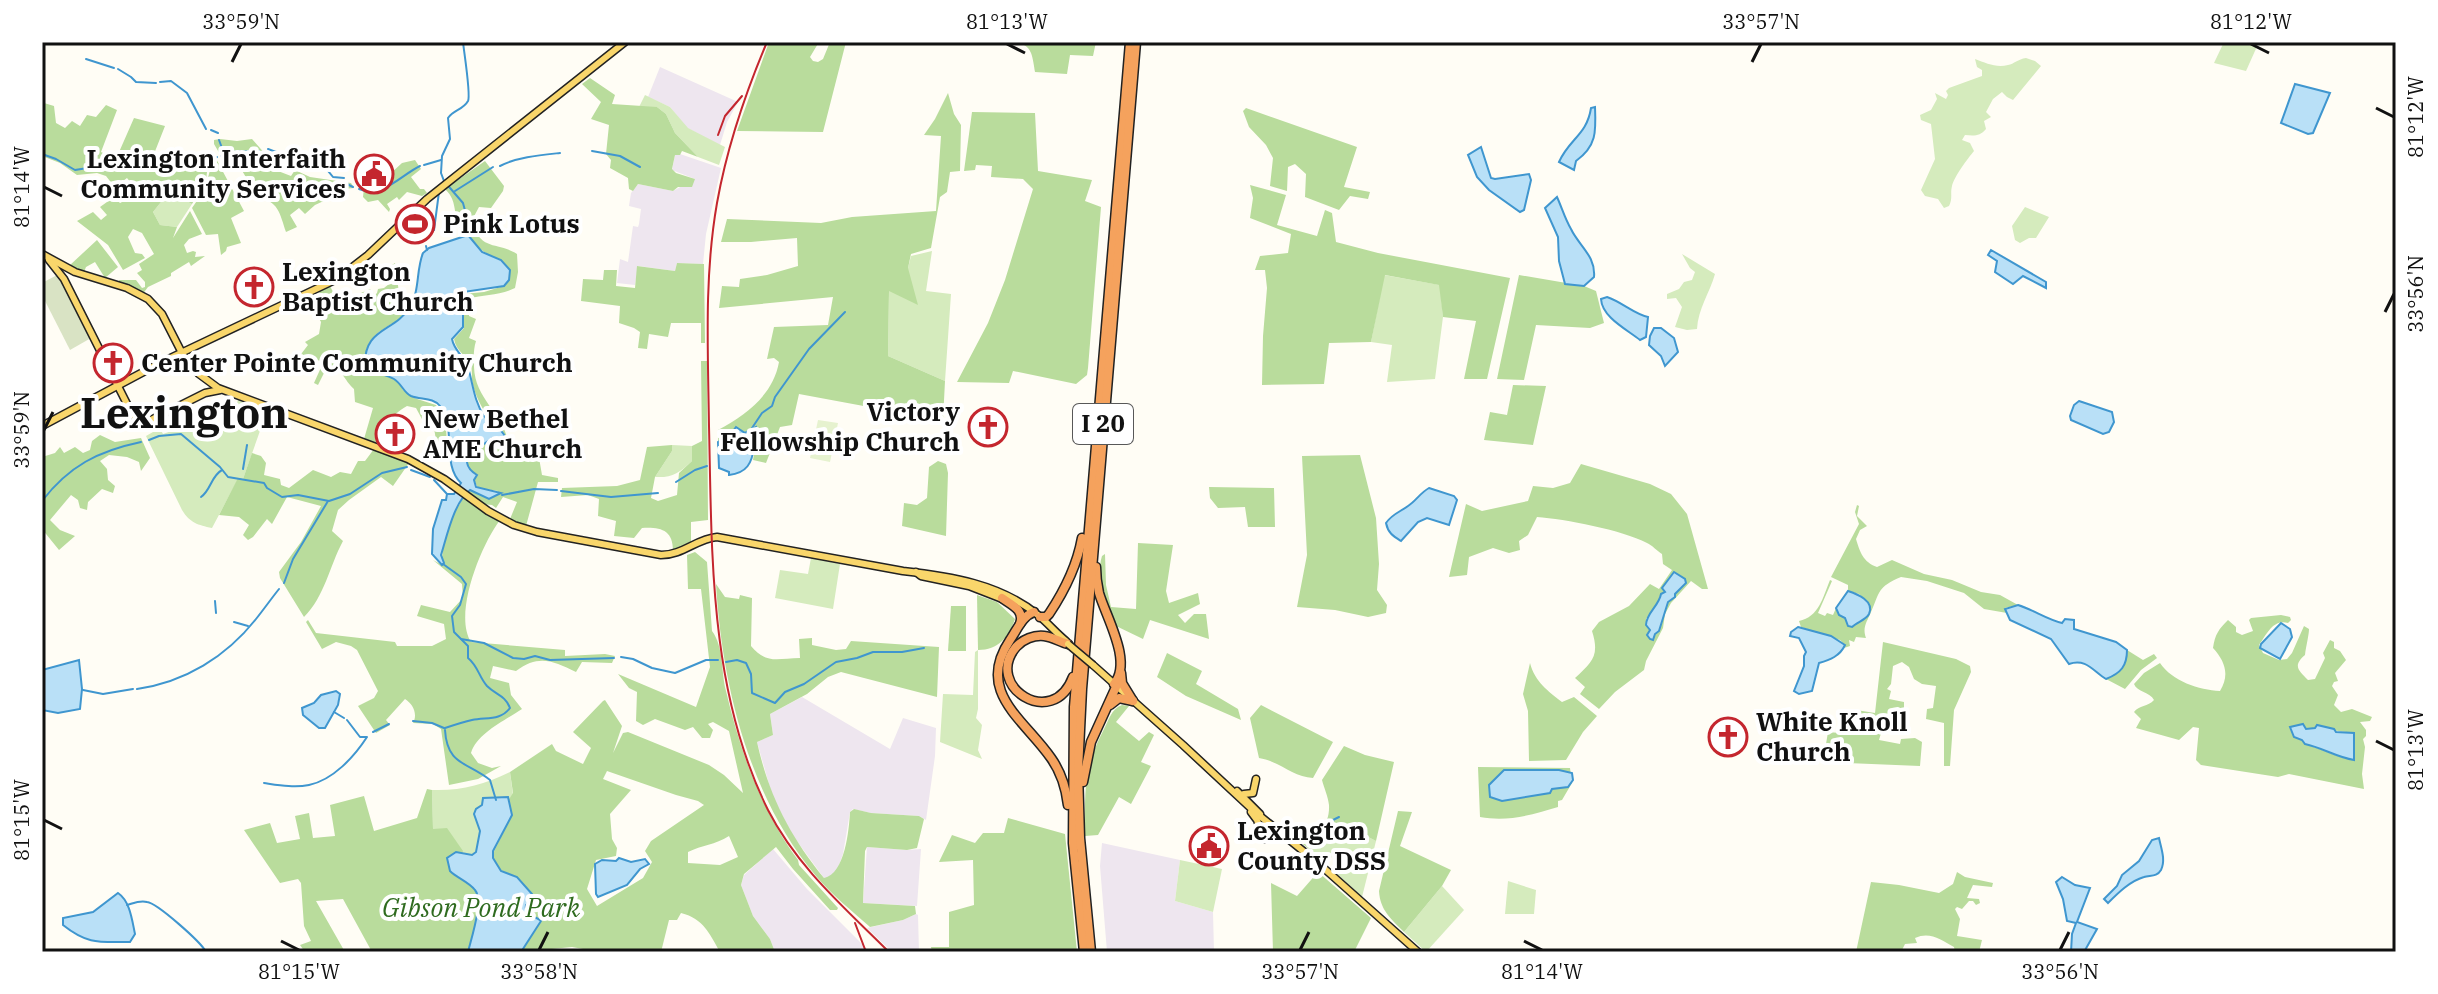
<svg xmlns="http://www.w3.org/2000/svg" width="2438" height="994" font-family="'IBM Plex Serif',serif">
  <style>
    .industrial { fill: #eee6ef }
    .green { fill: #d5ebbd }
    .forest { fill: #b9dc9c; fill-rule: evenodd }
    .cemetery { fill: #d9e3c4 }
    .pitch { fill: #e6f2cf }
    .water { fill: #b9e0f7; stroke: #3f96cf; stroke-width: 2 }
    .lines { fill: none; stroke-linecap: round; stroke-linejoin: round }
    .stream { stroke: #3f96cf; stroke-width: 2 }
    .major-casing { stroke: #222; stroke-width: 9 }
    .highway-casing { stroke: #222; stroke-width: 11 }
    .major { stroke: #f9d66b; stroke-width: 6 }
    .highway { stroke: #f5a25d; stroke-width: 8 }
    .rail { stroke: #c4262e; stroke-width: 2 }
    .major-bridge-casing { stroke: #222; stroke-width: 9; stroke-linecap: butt }
    .major-bridge { stroke: #f9d66b; stroke-width: 6 }
    .ticks { fill: none; stroke: #111; stroke-width: 3 }
    .labels { text-anchor: middle; stroke-width: 8; stroke-linejoin: round; paint-order: stroke }
    .shield { fill: #fff; stroke: #585858; stroke-width: 2 }
    .shield-label { font-size: 24px; font-weight: bold; fill: #111 }
    .poi-label { font-size: 26px; font-weight: bold; fill: #111; stroke: #fff; text-anchor: start }
    .park-label { font-size: 26px; font-style: italic; fill: #2f6b1f; stroke: #fff }
    .town-label { font-size: 42px; font-weight: bold; fill: #111; stroke: #fff }
    .neatline { fill: none; stroke: #111; stroke-width: 3 }
    .ticks-label { font-size: 20px; text-anchor: middle; fill: #111 }
  </style>
  <rect width="100%" height="100%" fill="#fffdf5"/>
  <g class="industrial">
    <polygon points="660,67 738,102 727,122 720,145 687,128 670,107 648,97"/>
    <polygon points="680,154 721,168 706,234 703,264 677,263 675,271 638,266 635,285 617,283 620,259 628,262 633,226 638,227 639,224 641,209 629,206 631,193 638,184 673,191 695,179 672,170 675,155"/>
    <polygon points="802,697 890,749 903,718 936,728 935,756 926,820 919,816 871,813 853,809 850,812 843,854 837,871 830,877 824,878 791,833 773,798 757,742 773,735 770,714"/>
    <polygon points="1102,843 1180,860 1175,901 1213,912 1214,952 1107,952 1100,866"/>
    <polygon points="867,847 907,850 921,849 917,906 863,903"/>
    <polygon points="773,849 807,889 870,952 775,952 770,939 753,916 741,885 744,875"/>
    <polygon points="916,914 918,915 919,952 892,952 867,928 903,920"/>
  </g>
  <g class="green">
    <polygon points="2224,42 2259,42 2246,71 2214,63"/>
    <path d="M2026,58L2035,61L2041,66L2013,100L2007,97L2002,92L1993,99L1986,112L1991,117L1984,121L1986,129C1980,136 1975,136 1965,135L1962,140L1970,143L1974,151C1968,158 1954,177 1952,186C1950,194 1953,198 1949,206L1944,208L1938,199L1925,196L1921,190L1935,159L1931,124L1921,120L1920,115L1931,110L1937,99L1935,93L1946,99L1948,95L1946,91L1949,88L1982,76V70L1977,67L1975,59C1986,63 1996,68 2008,65C2014,64 2018,59 2026,58Z"/>
    <polygon points="645,95 670,107 688,128 725,147 719,165 698,157 675,133 666,114 657,107 639,107"/>
    <polygon points="169,192 192,204 177,227 160,225 153,212"/>
    <polygon points="2025,207 2049,217 2036,238 2029,238 2020,243 2015,240 2012,226"/>
    <polygon points="932,251 926,291 951,294 945,381 888,356 889,290 908,268 911,256"/>
    <path d="M1682,254L1715,274C1710,292 1698,309 1697,329L1687,330L1675,327L1682,307L1676,298L1667,299V294L1679,289L1684,282L1692,280L1695,272L1690,268Z"/>
    <polygon points="1384,275 1440,285 1443,317 1435,379 1387,382 1392,345 1371,342"/>
    <path d="M238,400L267,411L243,479H238L212,528C198,525 190,523 182,510L146,436L160,428L163,434L180,428L182,430L187,427L189,430L211,418L212,422C235,435 233,412 238,400Z"/>
    <path d="M672,445L692,446V461C679,473 672,478 655,477L672,451Z"/>
    <polygon points="811,558 840,564 833,609 775,598 780,570 808,574"/>
    <polygon points="978,650 978,709 976,718 982,725 978,750 982,759 940,742 943,694 973,695 975,652"/>
    <path d="M510,772L513,795L504,833L527,940L521,952H436L432,790C461,791 483,785 510,772Z"/>
    <polygon points="1349,827 1376,841 1362,897 1336,873 1349,858 1338,850 1326,864 1309,849"/>
    <polygon points="1180,860 1222,869 1213,912 1175,901"/>
    <polygon points="1508,881 1536,890 1534,914 1505,914"/>
    <polygon points="1442,886 1464,910 1426,952 1404,932"/>
  </g>
  <g class="forest">
    <polygon points="769,42 819,42 810,57 813,61 818,62 823,59 830,42 846,42 823,132 737,131"/>
    <path d="M977,42H1096L1093,56L1070,55L1067,74L1035,72C1034,66 1033,58 1031,53C1024,34 991,46 977,42Z"/>
    <polygon points="590,78 615,95 612,104 657,107 666,114 675,133 698,157 682,151 680,155 675,155 672,169 676,173 695,179 692,187 678,187 673,191 638,184 633,191 629,189 628,178 610,168 611,160 606,154 609,125 591,119 601,102 582,84"/>
    <polygon points="42,86 45,87 44,103 54,106 56,123 65,128 72,121 80,126 87,115 96,117 106,105 117,110 101,152 116,159 134,118 165,126 152,159 183,161 209,156 206,180 192,204 169,192 153,212 160,225 177,227 173,238 190,211 202,234 189,239 184,245 187,253 193,251 196,252 195,257 205,256 191,266 189,262 171,273 171,276 148,287 142,295 119,286 119,280 136,280 142,288 145,287 145,282 137,273 142,270 139,264 154,254 142,233 133,229 128,237 135,253 142,254 145,258 123,270 108,245 77,221 93,212 101,220 107,215 100,207 114,197 120,203 132,197 131,183 127,178 119,184 113,185 106,176 97,173 77,175 60,163 42,156"/>
    <path d="M948,93L954,114L961,125L960,171L950,172L947,192L940,197L931,248L911,254L908,268L918,305L889,291L888,356L945,381L943,420L897,417L891,409L882,406L869,407L799,394L792,425L780,427L766,463L753,460L758,432L753,428L745,433L736,428L730,435L718,442V430C746,415 773,395 779,362L774,358L767,359L774,327L828,325L833,297L719,308L722,286L739,287L740,279L767,275L798,266L797,238L751,242H721L727,219L821,223L852,217L936,211L941,136L924,135L935,119Z"/>
    <polygon points="1246,108 1357,147 1344,187 1370,192 1368,199 1350,196 1339,210 1305,197 1306,174 1295,164 1288,167 1287,191 1270,186 1273,158 1266,145 1249,127 1243,111"/>
    <polygon points="972,112 1035,113 1038,171 1092,180 1085,201 1101,207 1088,368 1087,375 1076,384 1013,371 1009,383 957,382 988,323 1005,280 1033,189 1023,179 991,177 992,166 976,165 975,170 964,171"/>
    <path d="M220,139L237,141L252,139L267,156L265,166L291,176L295,170L310,177L351,183L354,188L343,189L328,199L315,205L305,214L299,208L290,215L297,227L286,232C280,214 278,200 258,198L237,162L228,168L214,144V140Z"/>
    <polygon points="214,155 244,211 231,218 241,243 227,247 226,251 221,255 218,234 206,235 192,208 205,189"/>
    <polygon points="415,160 421,169 411,177 420,189 424,189 427,193 422,196 407,192 399,200 397,197 387,204 390,209 389,212 378,200 368,202 363,197 364,188 371,184 378,185 402,163"/>
    <path d="M485,161L504,186L503,191L491,208L479,207L471,222C482,252 496,241 517,254L518,272L515,288C499,296 484,294 468,299L469,316L476,319L469,338L476,341C473,351 474,357 474,367C475,399 502,412 508,441L538,452L542,475L558,478V482H538L526,526L510,519L517,502L503,497L496,508L492,505L482,504L466,492L471,490L486,498L495,495L498,491L478,488L474,480L476,474C464,467 465,456 473,445L496,440L504,442L506,439L502,430C487,420 475,398 472,380C472,378 472,368 471,366C467,356 456,351 454,339L464,328L463,294L484,292L504,286L510,276V270C494,254 478,255 467,231L463,233C451,219 460,203 445,189Z"/>
    <polygon points="1250,185 1286,195 1277,225 1317,236 1325,210 1332,213 1336,242 1378,253 1510,278 1487,379 1464,379 1476,321 1443,317 1439,285 1385,275 1371,342 1329,343 1324,384 1262,385 1263,336 1267,288 1265,270 1255,270 1260,256 1288,253 1291,234 1250,218 1253,198"/>
    <polygon points="97,240 118,267 105,278 95,262 86,267 84,272 69,266"/>
    <path d="M395,263L399,293L412,300C402,333 363,321 365,367L397,380L403,390L414,398L436,405C445,417 448,431 446,446L436,440L434,428L423,421L416,408L407,406C388,417 387,426 381,446L364,439L373,408L355,402L354,389C344,380 342,368 328,365L318,385L314,383L323,363L321,361L303,357L295,372L291,370L292,366L308,345L305,342L319,334L321,322L317,315L328,308L318,290L328,282L336,298L344,307L349,306L352,297L370,289L375,295L377,293L378,289L384,288L389,284L387,280L380,282V279L385,275L383,271Z"/>
    <polygon points="677,263 704,264 705,343 701,343 701,323 671,323 668,337 649,334 647,349 638,348 640,332 634,328 619,323 620,306 581,301 583,279 603,280 604,270 617,270 616,286 635,288 637,266 675,271"/>
    <polygon points="1519,275 1584,286 1596,291 1604,323 1590,328 1536,325 1524,380 1497,379"/>
    <path d="M701,361H707L708,520L691,522V543L673,551C673,530 661,527 642,528L634,538L614,536L616,521L598,516L599,499L588,495L561,497L562,488L617,486L640,480L647,447L672,445V451L655,477L651,498L658,501L677,495L679,473L692,461V446L702,441Z"/>
    <polygon points="1513,385 1546,386 1533,445 1484,440 1490,412 1507,415"/>
    <polygon points="100,435 115,442 141,438 150,458 141,471 139,462 127,457 109,455 100,461 107,469 108,480 115,486 113,493 102,489 88,502 87,510 80,508 78,500 71,495 50,520 60,530 75,536 59,550 42,529 42,457 55,453 60,447 64,453 75,447 83,453 90,450 92,441"/>
    <path d="M374,449L409,463L393,486L381,477L349,500L338,510L332,531L343,541C329,567 325,596 304,617L280,578L279,572L301,542L321,506L287,497L272,524L267,519L253,537L248,540L243,535L249,525L239,517L219,515L238,478L243,479L252,453L261,456L266,463L264,475L280,479L281,485L289,488L313,470L331,477L340,472L351,474L358,461H365Z"/>
    <polygon points="1360,455 1376,518 1379,564 1377,590 1387,605 1386,613 1368,617 1335,610 1297,607 1307,555 1302,456"/>
    <polygon points="938,461 946,464 948,473 946,536 902,526 904,503 917,505 927,498 929,467"/>
    <path d="M1581,464L1650,484L1671,494L1687,514L1708,589H1702L1691,581L1671,603L1665,614L1663,628L1646,661L1644,670L1615,692L1599,709L1580,694L1585,687L1575,678C1592,662 1600,656 1592,631L1599,622L1629,606L1650,584L1659,589L1672,570L1663,564L1662,554C1657,551 1652,545 1647,543C1622,530 1565,519 1537,517L1528,535L1519,541L1520,550L1509,553L1493,548L1469,557L1467,575L1449,577L1466,504L1482,511L1528,501L1533,486L1553,488L1570,483ZM1674,572L1686,583L1675,594V597L1668,602L1659,631L1654,634L1650,630L1646,619L1666,592L1668,579Z"/>
    <polygon points="1209,487 1274,488 1275,527 1248,527 1245,507 1218,508 1210,498"/>
    <path d="M463,496L500,520C481,545 453,614 471,642L565,650V656L605,654L615,656L612,663L582,662L576,672C553,661 539,654 516,671L493,666L490,678L509,683L511,695L522,709C506,720 477,733 471,753L478,763L492,768L501,766L478,779L449,785L441,729L433,724L413,723C418,714 413,704 405,699L386,720L390,725L376,733L358,706L374,698L378,691L357,650L351,646L336,642L322,649L306,622L308,620L316,633L395,642L397,646H432L446,639L444,624L417,616L421,605L450,612L463,598L462,584L433,560L442,565C441,551 448,526 454,514C457,507 461,504 463,496Z"/>
    <path d="M1857,505L1859,506L1857,516L1867,526L1860,530L1856,539C1860,552 1863,562 1877,567L1892,560L1924,574L1952,580L1981,592L2000,595L2018,605L2005,608L2007,613L1984,609L1964,593L1927,581L1901,577C1877,587 1880,592 1871,612C1867,622 1862,627 1866,638L1856,637L1854,642L1849,640L1850,646L1844,648L1845,645L1840,640L1801,627L1799,621C1819,617 1823,597 1830,580L1832,581L1818,613L1825,616L1827,613L1833,615L1836,608L1845,618L1848,626L1865,618L1868,603L1859,594L1848,591V585L1831,577L1859,524L1855,512Z"/>
    <path d="M1138,543L1173,545L1166,591L1169,603L1198,593L1200,604L1178,615L1185,623L1194,614H1206L1209,639L1150,620L1143,639L1114,625C1106,603 1095,579 1102,556L1105,554L1106,585L1111,607L1136,609Z"/>
    <path d="M695,552L707,562L712,631C724,647 721,672 726,691C740,751 761,810 798,860L799,865L838,908L837,910H830L793,869L776,847L744,874L741,885L753,916L770,939L775,952H720C709,933 704,919 681,913L677,920H669L661,952H600L572,947L521,952L539,919L531,916L526,911L532,894L517,877L499,869L492,856L512,815L508,801L513,793L510,772L552,744L556,751L583,764L591,748L573,732L603,701L605,700L622,726L613,753L623,733L628,732L709,765L724,775L743,793L729,731L713,722L708,724L713,730L710,738H702L693,727L685,730L655,719L643,725L636,721L637,692L629,688L618,674L696,707L710,667L701,589H688L687,555ZM607,771L676,795L698,801L704,805L651,841L645,851L652,862L643,878L597,906L587,889L596,860L616,856L617,848L612,839L610,814L631,790L603,779ZM729,836L738,857L720,865L688,863V852C702,845 715,845 729,836Z"/>
    <path d="M716,584L725,597L739,599L740,595L752,598L751,646C767,665 778,658 800,658L799,639L812,638V645L836,650L846,649L851,641L939,647L937,697L841,672L828,677L807,694L770,714L773,735L757,742C769,796 790,836 824,878C845,874 849,830 850,812L854,809L871,813L919,816L924,819L917,848L907,850L867,847L865,851L863,903L915,906L916,914L903,920L870,927C852,911 832,895 816,876C749,797 722,685 716,584Z"/>
    <path d="M977,595L997,602L1015,619C1009,637 998,650 978,650Z"/>
    <polygon points="951,606 966,606 966,651 948,651"/>
    <path d="M2281,615L2290,617L2291,620L2288,623C2273,619 2267,634 2259,645L2263,653L2279,660L2287,659L2292,653L2304,626L2309,629C2309,635 2306,646 2305,655C2292,666 2299,671 2308,680L2315,679L2325,658L2323,653L2330,640L2334,642V648L2340,651L2346,660L2335,673L2338,681L2334,682L2332,686L2338,695L2334,705L2341,712L2352,709L2372,717L2370,721L2360,722L2366,730V736L2363,739L2365,747L2362,774L2364,789L2289,774L2278,777L2201,765L2196,760L2199,728L2193,727L2179,740L2136,728L2141,719L2134,712C2139,705 2148,707 2154,700C2150,692 2137,692 2134,684L2144,673L2160,663C2172,681 2199,690 2220,691C2230,675 2225,661 2213,648C2215,634 2219,629 2228,620L2236,627V632L2242,635L2253,631L2249,620L2251,618ZM2315,728L2354,733L2355,752L2353,760C2336,757 2322,749 2305,744L2302,740L2305,729Z"/>
    <polygon points="1883,642 1956,659 1970,666 1971,672 1954,710 1950,766 1944,766 1944,723 1926,719 1927,709 1933,708 1936,686 1922,684 1914,679 1909,667 1902,662 1893,666 1891,684 1887,689 1891,691 1889,699 1904,702 1904,733 1894,732 1894,720 1885,720 1879,740 1900,744 1901,739 1915,738 1922,742 1920,766 1823,762 1828,732 1851,734 1856,710 1875,713"/>
    <path d="M2127,650L2143,660L2154,654L2157,658L2141,670L2125,689L2106,679C2119,674 2127,664 2127,650Z"/>
    <polygon points="1167,653 1202,671 1196,684 1238,709 1241,720 1186,696 1157,677"/>
    <path d="M1530,663C1535,682 1548,691 1562,702L1574,697L1597,716L1583,732L1566,760L1529,761L1528,711L1523,694Z"/>
    <path d="M1122,705L1129,706L1116,722L1139,741L1149,732L1154,735L1141,762L1151,766L1131,804L1119,797L1098,835L1085,836C1085,791 1083,770 1104,729C1109,720 1111,709 1122,705Z"/>
    <path d="M1261,705L1333,742L1313,778C1293,777 1279,761 1259,758L1250,718Z"/>
    <path d="M1344,746L1365,755L1394,762L1376,841L1349,827L1309,849L1299,841C1318,837 1330,825 1329,805C1328,796 1324,788 1322,780Z"/>
    <path d="M1478,767L1570,768L1572,783L1562,800L1558,801V807C1532,815 1508,822 1480,817Z"/>
    <path d="M427,789L432,790L433,829L447,828L463,851L462,853L456,852L454,875C460,879 470,884 475,890C484,900 471,938 468,952H422L396,949L388,952H372L343,899L316,901L345,952H305L300,945L311,941L304,926L301,883L298,879L280,883L244,830L270,823L277,843L300,839L295,816L309,813L313,838L335,836L330,805L364,796L374,831L417,818Z"/>
    <path d="M1398,811L1412,812L1400,846L1451,870L1442,886L1404,932C1391,919 1380,910 1379,891Z"/>
    <polygon points="1008,818 1065,834 1077,952 932,952 931,947 949,947 949,912 974,905 973,860 939,862 952,835 975,843 983,833 1004,833"/>
    <polygon points="1318,872 1371,918 1354,952 1273,952 1271,883 1297,896"/>
    <path d="M1957,872L1965,877L1993,883L1992,887L1973,885L1967,898L1979,899L1980,903L1976,905L1973,901H1969L1962,909L1957,907L1955,909L1960,919L1957,936L1982,940L1979,952H1955L1954,947C1941,940 1930,931 1915,938L1917,943L1905,944L1901,952H1856L1871,882L1899,885L1939,893L1953,884Z"/>
  </g>
  <polygon class="cemetery" points="59,274 91,338 70,350 42,295 42,283"/>
  <polygon class="pitch" points="818,420 838,423 830,462 810,458"/>
  <g class="water">
    <polygon points="2295,84 2330,93 2313,133 2308,134 2281,123"/>
    <path d="M1595,107C1596,131 1597,146 1576,161L1574,170L1559,162C1569,139 1587,135 1591,108Z"/>
    <polygon points="1481,147 1491,178 1495,179 1529,174 1531,180 1524,210 1520,212 1489,190 1477,177 1468,155"/>
    <path d="M1557,197C1562,208 1565,219 1571,229C1579,246 1596,256 1594,277L1584,286L1565,284L1559,261L1558,237L1545,208Z"/>
    <path d="M468,235L482,252L501,260L510,270L509,280L504,286L463,292V327L452,339C454,351 465,357 468,367C473,384 474,401 484,416C491,425 502,427 506,439L504,442L492,438L484,444L470,447C466,460 464,467 477,475L474,480L476,487L501,493L489,499L470,490C454,502 447,536 441,555L444,563L442,565L432,554L433,529L442,500H446L447,494H454L461,483C441,464 457,428 440,406C433,397 421,400 411,396C403,392 402,384 394,379C385,374 374,373 365,367C363,327 394,333 410,307C420,290 416,270 423,253L429,248Z"/>
    <polygon points="1991,250 2046,282 2046,288 2023,276 2013,284 1995,272 1997,261 1988,255"/>
    <path d="M1607,297C1622,302 1634,314 1648,317L1646,337L1640,340C1626,329 1602,317 1601,299Z"/>
    <polygon points="1654,328 1661,328 1674,338 1678,352 1665,366 1661,356 1649,345 1650,336"/>
    <polygon points="2079,401 2112,412 2114,422 2109,432 2103,434 2071,420 2070,416 2074,405"/>
    <path d="M736,427L745,433L756,427C758,434 754,439 754,447C752,463 747,473 729,475V472L719,468L718,442L730,435Z"/>
    <path d="M1429,488L1454,496L1457,500L1449,525L1427,518L1418,522L1401,541C1393,536 1388,533 1386,523C1392,514 1400,512 1408,506C1416,501 1420,493 1429,488Z"/>
    <path d="M1674,572L1685,579L1686,583L1675,594V597L1668,602L1659,631L1655,634L1653,640L1650,639L1647,635L1650,630L1646,625C1646,613 1659,606 1661,594L1665,592L1662,588Z"/>
    <path d="M1848,591C1857,594 1875,601 1869,614C1866,620 1857,622 1852,627L1848,626L1845,618L1839,615L1836,608Z"/>
    <path d="M2018,605C2034,610 2046,619 2062,623L2065,619L2074,620V629L2116,642L2127,650C2127,666 2121,673 2106,679C2093,671 2086,658 2069,664L2051,639L2010,620L2005,609Z"/>
    <polygon points="2281,623 2290,629 2292,637 2280,659 2260,648 2261,644"/>
    <path d="M1798,627L1831,636L1845,645C1840,656 1830,660 1819,663L1812,691L1799,694L1794,691L1804,666V656L1806,652L1799,638L1790,636L1791,632Z"/>
    <polygon points="79,660 82,689 80,709 58,713 42,710 42,670"/>
    <polygon points="336,691 340,694 338,705 325,728 319,728 303,715 302,708 314,703 321,695"/>
    <path d="M2303,724L2306,729L2315,728L2317,725L2334,729L2336,732L2354,733V760C2336,757 2323,748 2305,744L2302,740L2294,737L2290,727Z"/>
    <polygon points="1504,770 1559,770 1572,773 1573,780 1568,787 1552,789 1550,793 1502,801 1490,797 1489,785"/>
    <path d="M508,797L512,815L493,851V858L501,871L517,877L532,894L533,899L526,905C524,917 535,915 541,921L521,952H468C471,939 484,901 475,890C469,882 457,878 450,871L447,858L456,852L472,855L476,852L480,831L474,814L476,809L482,805L483,798Z"/>
    <path d="M2159,838C2161,848 2166,860 2161,870C2157,877 2150,875 2144,877C2130,881 2118,893 2108,903L2104,899L2117,886L2122,875L2139,861L2152,840Z"/>
    <polygon points="619,858 631,862 645,859 649,864 640,869 627,885 598,897 596,894 595,864 602,860 616,861"/>
    <polygon points="2062,877 2075,885 2090,888 2077,922 2097,929 2084,952 2071,952 2072,934 2076,923 2067,921 2063,899 2056,882"/>
    <path d="M118,893C130,901 132,920 135,934L130,942C100,942 88,945 63,925V918L93,912Z"/>
  </g>
  <g class="lines">
    <g class="stream">
      <path d="M463,42C464,52 471,95 468,101C463,110 453,110 448,118L450,139L442,156L441,173L444,181L463,203L467,218L466,236"/>
      <polyline points="86,59 114,68"/>
      <polyline points="118,69 131,77 136,82 156,83"/>
      <polyline points="160,82 171,81 187,93 206,129"/>
      <polyline points="211,130 218,133"/>
      <polyline points="219,140 222,148 227,151"/>
      <path d="M268,149C295,161 311,148 333,177L344,178"/>
      <polyline points="592,151 620,156 640,167"/>
      <polyline points="42,154 56,159 75,170 100,166 122,167"/>
      <polyline points="221,156 229,152 259,151"/>
      <polyline points="213,159 217,157"/>
      <polyline points="424,165 441,160"/>
      <path d="M500,166C517,157 541,155 560,153"/>
      <polyline points="130,168 168,168 205,161 208,158"/>
      <polyline points="345,183 353,187"/>
      <path d="M359,189C382,199 401,175 420,166"/>
      <polyline points="455,191 493,167"/>
      <polyline points="434,230 439,192"/>
      <polyline points="426,246 427,250"/>
      <polyline points="752,428 762,413 772,406 775,397 809,349 845,312"/>
      <polyline points="149,440 159,436 181,434 220,467 228,477 264,483 267,488 282,497 298,495 329,501 350,494 382,473 407,467"/>
      <polyline points="243,469 247,445"/>
      <polyline points="411,470 430,477"/>
      <polyline points="434,480 447,494"/>
      <polyline points="676,482 695,470 707,466"/>
      <polyline points="561,491 611,497 658,493"/>
      <polyline points="502,495 534,489 557,490"/>
      <path d="M201,497C211,490 211,476 222,470"/>
      <path d="M42,501C69,466 98,451 141,442"/>
      <path d="M443,564L461,577L466,584L460,605L452,616L454,632L468,646V658C478,666 479,677 487,686C496,695 505,695 510,708C500,721 487,717 472,720C463,722 454,725 445,728"/>
      <polyline points="284,583 293,559 328,501"/>
      <polyline points="215,601 216,613"/>
      <polyline points="234,622 248,626"/>
      <polyline points="461,639 484,643 513,658 524,659 535,656 550,660 614,658"/>
      <polyline points="621,657 633,659 652,668 675,673 706,660 718,660"/>
      <polyline points="726,662 737,660 746,663 751,674 752,693 775,703 785,692 804,684 836,662 857,658 873,652 902,652 924,648"/>
      <path d="M137,689C185,682 226,657 256,619C264,609 271,599 279,589"/>
      <polyline points="83,690 103,694 133,689"/>
      <polyline points="334,712 344,718"/>
      <polyline points="413,721 432,723 444,728"/>
      <path d="M445,730C447,765 467,762 490,780L496,800"/>
      <polyline points="373,732 389,724"/>
      <path d="M264,783C278,785 294,788 309,785C333,780 354,757 367,737H360L347,720"/>
      <polyline points="1307,845 1319,838 1329,822 1339,817"/>
      <path d="M127,905C134,903 140,900 147,902C157,903 201,942 206,952"/>
      <polyline points="460,952 463,952"/>
    </g>
    <defs>
      <g id="major">
        <path d="M42,254L75,272L127,288L148,299L162,314L184,357L199,374L218,388L408,459L444,479L488,511L514,525L537,532L661,555C683,555 696,539 717,537L903,571C950,576 1000,584 1038,615C1048,623 1056,633 1066,641"/>
        <polyline points="49,260 64,279 127,404 139,423 143,424 205,393 220,390"/>
        <polyline points="42,426 162,362 337,279 368,255 427,199 625,42"/>
        <polyline points="916,572 921,576 969,586 1005,600"/>
        <polyline points="1093,665 1183,745 1255,812 1318,863 1418,952"/>
        <polyline points="1237,791 1260,814"/>
        <polyline points="1244,794 1253,793 1256,779"/>
        <polyline points="1251,812 1257,820 1264,839 1270,831 1279,832"/>
      </g>
      <g id="highway">
        <path d="M1096,567C1096,576 1097,584 1099,593C1106,617 1133,662 1114,684"/>
        <path d="M1002,598C1012,605 1025,610 1020,624"/>
        <path d="M1034,612C1022,616 1017,630 1010,640C975,692 1024,719 1051,758C1061,772 1066,788 1068,805"/>
        <path d="M1040,617H1046L1049,614C1065,590 1077,566 1082,538"/>
        <path d="M1068,644C1060,642 1053,637 1044,636C1034,635 1023,639 1016,647C983,686 1053,731 1073,677"/>
        <polyline points="1121,673 1122,683 1133,701"/>
        <polyline points="1110,705 1119,698 1133,701"/>
        <polyline points="1083,782 1091,742 1116,687"/>
        <polyline points="1084,952 1073,843 1074,707 1130,42"/>
        <polyline points="1091,952 1080,838 1078,771 1082,689 1136,42"/>
      </g>
    </defs>
    <use href="#major" class="major-casing"/>
    <use href="#highway" class="highway-casing"/>
    <use href="#major" class="major"/>
    <use href="#highway" class="highway"/>
    <g class="rail">
      <path d="M767,42C745,94 727,147 717,203C704,277 708,351 709,426C712,555 709,691 768,810C797,867 845,908 889,952"/>
      <polyline points="718,135 725,116 742,96"/>
      <polyline points="855,923 866,952"/>
    </g>
    <defs>
      <polyline id="major-bridge" points="1068,644 1093,665"/>
    </defs>
    <use href="#major-bridge" class="major-bridge-casing"/>
    <use href="#major-bridge" class="major-bridge"/>
  </g>
  <path class="ticks" d="M1007,44L1025,53M2251,44L2269,53M232,62L241,44M1752,62L1761,44M2376,108L2394,117M44,187L62,196M2385,312L2394,294M44,430L53,412M2376,741L2394,750M44,820L62,829M281,941L299,950M1524,941L1542,950M539,950L548,932M1300,950L1309,932M2060,950L2069,932"/>
  <defs>
    <symbol id="civic-ring" viewBox="-11 -11 22 22"><circle r="9.5" fill="#fff" stroke="#c4262e" stroke-width="1.5"/><path d="M-.6-6.5H3V-4.5H.6V-3L4-1V1h2V6H-6V1h2V-1L-.6-3ZM-1.2 2.5V6h2.4V2.5Z" fill="#c4262e"/></symbol>
    <symbol id="stadium-ring" viewBox="-11 -11 22 22"><circle r="9.5" fill="#fff" stroke="#c4262e" stroke-width="1.5"/><path d="M0-5a6.5 5 0 1 0 0 10a6.5 5 0 1 0 0-10ZM-3.5-1.8h7v3.6h-7Z" fill="#c4262e"/></symbol>
    <symbol id="church-ring" viewBox="-11 -11 22 22"><circle r="9.5" fill="#fff" stroke="#c4262e" stroke-width="1.5"/><path d="M-1.2-6h2.4v3.5h3.3v2.4h-3.3V6h-2.4V-.1h-3.3v-2.4h3.3Z" fill="#c4262e"/></symbol>
  </defs>
  <g fill-rule="evenodd">
    <use href="#civic-ring" x="352" y="152" width="44" height="44"/>
    <use href="#stadium-ring" x="393" y="202" width="44" height="44"/>
    <use href="#church-ring" x="232" y="265" width="44" height="44"/>
    <use href="#church-ring" x="91" y="341" width="44" height="44"/>
    <use href="#church-ring" x="966" y="405" width="44" height="44"/>
    <use href="#church-ring" x="373" y="412" width="44" height="44"/>
    <use href="#church-ring" x="1706" y="715" width="44" height="44"/>
    <use href="#civic-ring" x="1187" y="824" width="44" height="44"/>
  </g>
  <g class="labels">
    <rect class="shield" x="1073" y="404" width="60" height="40" rx="6"/>
    <g class="shield-label">
      <text x="1103" y="432">I 20</text>
    </g>
    <g class="poi-label">
      <text x="346" y="168" text-anchor="end">Lexington Interfaith<tspan x="346" dy="30">Community Services</tspan></text>
      <text x="443" y="233">Pink Lotus</text>
      <text x="282" y="281">Lexington<tspan x="282" dy="30">Baptist Church</tspan></text>
      <text x="141" y="372">Center Pointe Community Church</text>
      <text x="960" y="421" text-anchor="end">Victory<tspan x="960" dy="30">Fellowship Church</tspan></text>
      <text x="423" y="428">New Bethel<tspan x="423" dy="30">AME Church</tspan></text>
      <text x="1756" y="731">White Knoll<tspan x="1756" dy="30">Church</tspan></text>
      <text x="1237" y="840">Lexington<tspan x="1237" dy="30">County DSS</tspan></text>
    </g>
    <g class="park-label">
      <text x="481" y="917">Gibson Pond Park</text>
    </g>
    <g class="town-label">
      <text x="184" y="428">Lexington</text>
    </g>
  </g>
  <rect width="2438" height="994" fill="none" stroke="#ffffff" stroke-width="88"/>
  <rect x="44" y="44" width="2350" height="906" class="neatline"/>
  <g class="ticks-label">
    <text x="241" y="29">33°59'N</text>
    <text x="1007" y="29">81°13'W</text>
    <text x="1761" y="29">33°57'N</text>
    <text x="2251" y="29">81°12'W</text>
    <text transform="translate(2416 117) rotate(-90)" y="7">81°12'W</text>
    <text transform="translate(22 187) rotate(-90)" y="7">81°14'W</text>
    <text transform="translate(2416 294) rotate(-90)" y="7">33°56'N</text>
    <text transform="translate(22 430) rotate(-90)" y="7">33°59'N</text>
    <text transform="translate(2416 750) rotate(-90)" y="7">81°13'W</text>
    <text transform="translate(22 820) rotate(-90)" y="7">81°15'W</text>
    <text x="299" y="979">81°15'W</text>
    <text x="539" y="979">33°58'N</text>
    <text x="1300" y="979">33°57'N</text>
    <text x="1542" y="979">81°14'W</text>
    <text x="2060" y="979">33°56'N</text>
  </g>
</svg>
